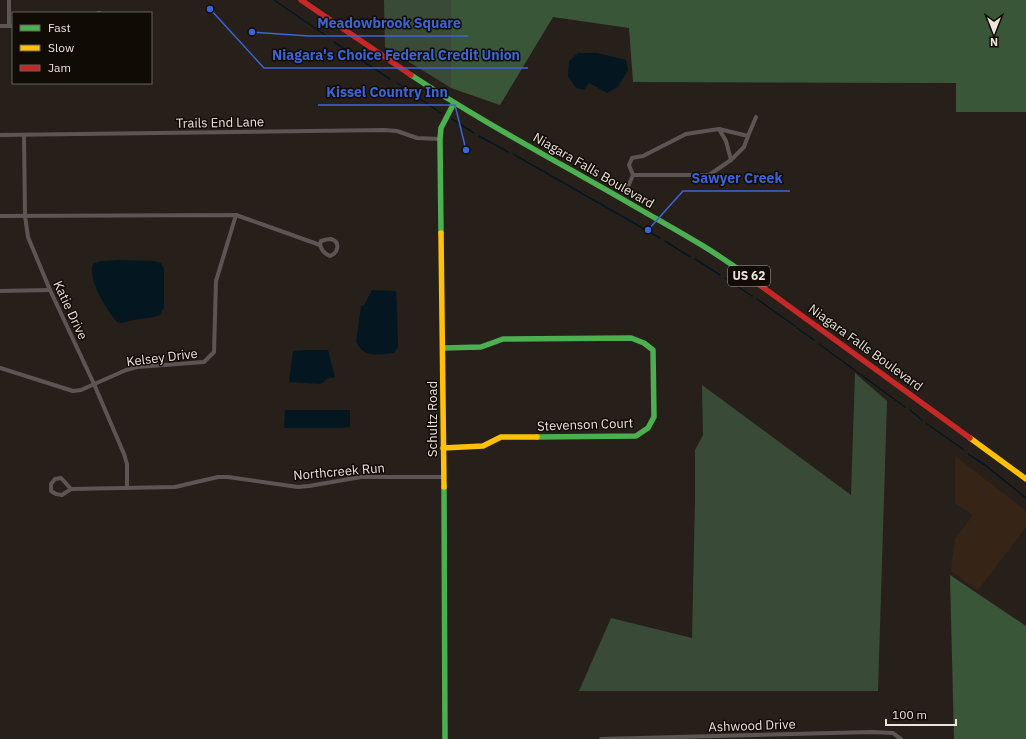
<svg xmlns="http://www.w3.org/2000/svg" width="1026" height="739" font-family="'IBM Plex Sans',sans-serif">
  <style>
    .built { fill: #362516 }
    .green { fill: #394b37 }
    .forest { fill: #3a5639 }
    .water { fill: #041620 }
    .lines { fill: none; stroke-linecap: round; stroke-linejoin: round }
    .stream { stroke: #041620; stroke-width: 1.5 }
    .street { stroke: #5d5553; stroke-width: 4 }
    .fast { stroke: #4caf50; stroke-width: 5.5 }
    .slow { stroke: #ffc107; stroke-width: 5.5 }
    .jam { stroke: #c62828; stroke-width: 5.5 }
    .labels { text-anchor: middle; stroke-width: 3; stroke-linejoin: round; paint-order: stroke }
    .shield { fill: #110b06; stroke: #aba39c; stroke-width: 1 }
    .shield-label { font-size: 12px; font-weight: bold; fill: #ede4dc }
    .street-label { font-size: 13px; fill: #ede4dc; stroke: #110b06 }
    .leader { fill: none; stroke: #3c64d9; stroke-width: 1.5 }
    .callout-dot { fill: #3c64d9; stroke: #110b06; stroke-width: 1.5 }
    .callout-label { font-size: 14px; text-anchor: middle; font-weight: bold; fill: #3c64d9; stroke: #110b06; stroke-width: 3; stroke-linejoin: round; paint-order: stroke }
  </style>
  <rect width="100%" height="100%" fill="#27201a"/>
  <polygon class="built" points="955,456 1026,511 1026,527 978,590 951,571 955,539 973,515 955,503"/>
  <g class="green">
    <polygon points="384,0 451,0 451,88 385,47"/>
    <polygon points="855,373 887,401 878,691 579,691 611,618 692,638 695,500 695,450 703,435 702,385 851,495"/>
  </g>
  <g class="forest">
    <polygon points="451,0 1026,0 1026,112 956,112 956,83 633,82 629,28 553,17 500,105 451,88"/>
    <polygon points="950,575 1026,626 1026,739 954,739"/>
  </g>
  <g class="water">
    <polygon points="578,53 597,53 626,60 628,70 618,87 607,93 589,83 584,90 576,88 568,76 569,61"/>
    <path d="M120,260L153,261L161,263L164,269V308L160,315L150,318L138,319L121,323L117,322C107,311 87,279 93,264L101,261Z"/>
    <path d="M372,290L396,291L397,308L398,347L394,353C378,355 364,358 356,342L361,306L364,305Z"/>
    <polygon points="306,350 328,350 335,377 326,379 324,382 319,384 289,382 293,351"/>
    <polygon points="285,410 350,410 350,427 340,428 285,428 284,427"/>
  </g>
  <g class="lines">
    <g class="stream">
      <polyline points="274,0 328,37"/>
      <polyline points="334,42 390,79"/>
      <polyline points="397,83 441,113"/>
      <polyline points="452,119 474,133"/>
      <polyline points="479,136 508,152"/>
      <polyline points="513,154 660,238"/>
      <polyline points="665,241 690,257"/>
      <polyline points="695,259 720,275"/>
      <polyline points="725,278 752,296"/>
      <polyline points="757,299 795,326"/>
      <polyline points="797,328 814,340"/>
      <polyline points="819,344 905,407"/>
      <polyline points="910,410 922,420"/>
      <polyline points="926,423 964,450"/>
      <polyline points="968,454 985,465 1026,498"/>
    </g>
    <g class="street">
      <polyline points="9,0 9,26"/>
      <polyline points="98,13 100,13"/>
      <polyline points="0,26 13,26"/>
      <polyline points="719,129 726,141 731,160"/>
      <polyline points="0,135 384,130 397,131 417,138 440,139"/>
      <polyline points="24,135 25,216 28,237 50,290 94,384 124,454 127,464 127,488"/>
      <polyline points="633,175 709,175 731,160 744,147 748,136"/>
      <polyline points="627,189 633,175 629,165 632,158 643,156 686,134 719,129 748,136 756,117"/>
      <path d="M0,216L236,215L320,245C322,251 324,253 330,256C338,253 341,242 331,239C328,239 324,240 321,241L320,245"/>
      <polyline points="0,291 50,290"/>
      <polyline points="0,368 73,391 81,390 126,370 137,367 204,362 214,352 216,281 236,215"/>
      <polyline points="71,489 62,495 56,494 51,491 51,484 55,479 61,478 71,489 175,487 218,477 228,477 298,487 309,486 361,477 443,477"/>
      <polyline points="601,739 872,732 893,733 901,739"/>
    </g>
    <g class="fast">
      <path d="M411,75C485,124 564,165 641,210C676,230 713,250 746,275"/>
      <polyline points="441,233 440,139 441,128 454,103"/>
      <polyline points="443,348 481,347 503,339 631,338 644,343 653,350 654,417 648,428 636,436 537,437"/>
      <polyline points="444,487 445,739"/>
    </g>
    <g class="slow">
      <polyline points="441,233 444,487"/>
      <polyline points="970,438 1026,479"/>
      <polyline points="443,448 483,446 501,437 537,437"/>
    </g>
    <g class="jam">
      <polyline points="301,0 411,75"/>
      <polyline points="746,275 970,438"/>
    </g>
  </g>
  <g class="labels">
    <rect class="shield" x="728" y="266" width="42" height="20" rx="3"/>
    <g class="shield-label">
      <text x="749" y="280">US 62</text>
    </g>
    <g class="street-label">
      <text transform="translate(220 122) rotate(-1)" y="5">Trails End Lane</text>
      <text transform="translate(594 170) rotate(30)" y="5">Niagara Falls Boulevard</text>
      <text transform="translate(71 310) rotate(65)" y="5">Katie Drive</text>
      <text transform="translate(866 347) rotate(36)" y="5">Niagara Falls Boulevard</text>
      <text transform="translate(162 357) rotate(-7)" y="5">Kelsey Drive</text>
      <text transform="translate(432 419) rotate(-90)" y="5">Schultz Road</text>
      <text transform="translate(585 424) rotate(-2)" y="5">Stevenson Court</text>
      <text transform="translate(339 471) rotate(-5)" y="5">Northcreek Run</text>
      <text transform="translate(752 725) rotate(-2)" y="5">Ashwood Drive</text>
    </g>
  </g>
  <path class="leader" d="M252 32L309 36H468M210 9L264 68H528M466 150L455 105H318M648 230L683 191H790"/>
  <g class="callout-dot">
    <circle cx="252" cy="32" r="4"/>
    <circle cx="210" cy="9" r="4"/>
    <circle cx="466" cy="150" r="4"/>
    <circle cx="648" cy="230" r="4"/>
  </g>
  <g class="callout-label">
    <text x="389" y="28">Meadowbrook Square</text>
    <text x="396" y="60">Niagara's Choice Federal Credit Union</text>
    <text x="387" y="97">Kissel Country Inn</text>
    <text x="737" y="183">Sawyer Creek</text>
  </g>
  <rect x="12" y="12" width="140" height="72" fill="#110b06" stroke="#69625c"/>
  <rect x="20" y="25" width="20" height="6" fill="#4caf50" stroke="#69625c"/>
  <text x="48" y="32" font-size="12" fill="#ede4dc">Fast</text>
  <rect x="20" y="45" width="20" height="6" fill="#ffc107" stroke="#69625c"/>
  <text x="48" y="52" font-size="12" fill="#ede4dc">Slow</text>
  <rect x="20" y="65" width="20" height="6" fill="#c62828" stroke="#69625c"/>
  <text x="48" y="72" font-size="12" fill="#ede4dc">Jam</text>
  <g transform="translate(994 32) rotate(180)" stroke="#110b06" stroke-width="3" paint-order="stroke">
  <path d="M0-3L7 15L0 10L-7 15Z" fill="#ede4dc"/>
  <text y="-6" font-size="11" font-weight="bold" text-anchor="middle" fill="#ede4dc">N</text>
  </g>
  <path d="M886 719v6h70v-6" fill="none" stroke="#ede4dc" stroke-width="2"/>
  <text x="892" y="719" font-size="12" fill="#ede4dc" stroke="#110b06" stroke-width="3" paint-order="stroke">100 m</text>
</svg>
